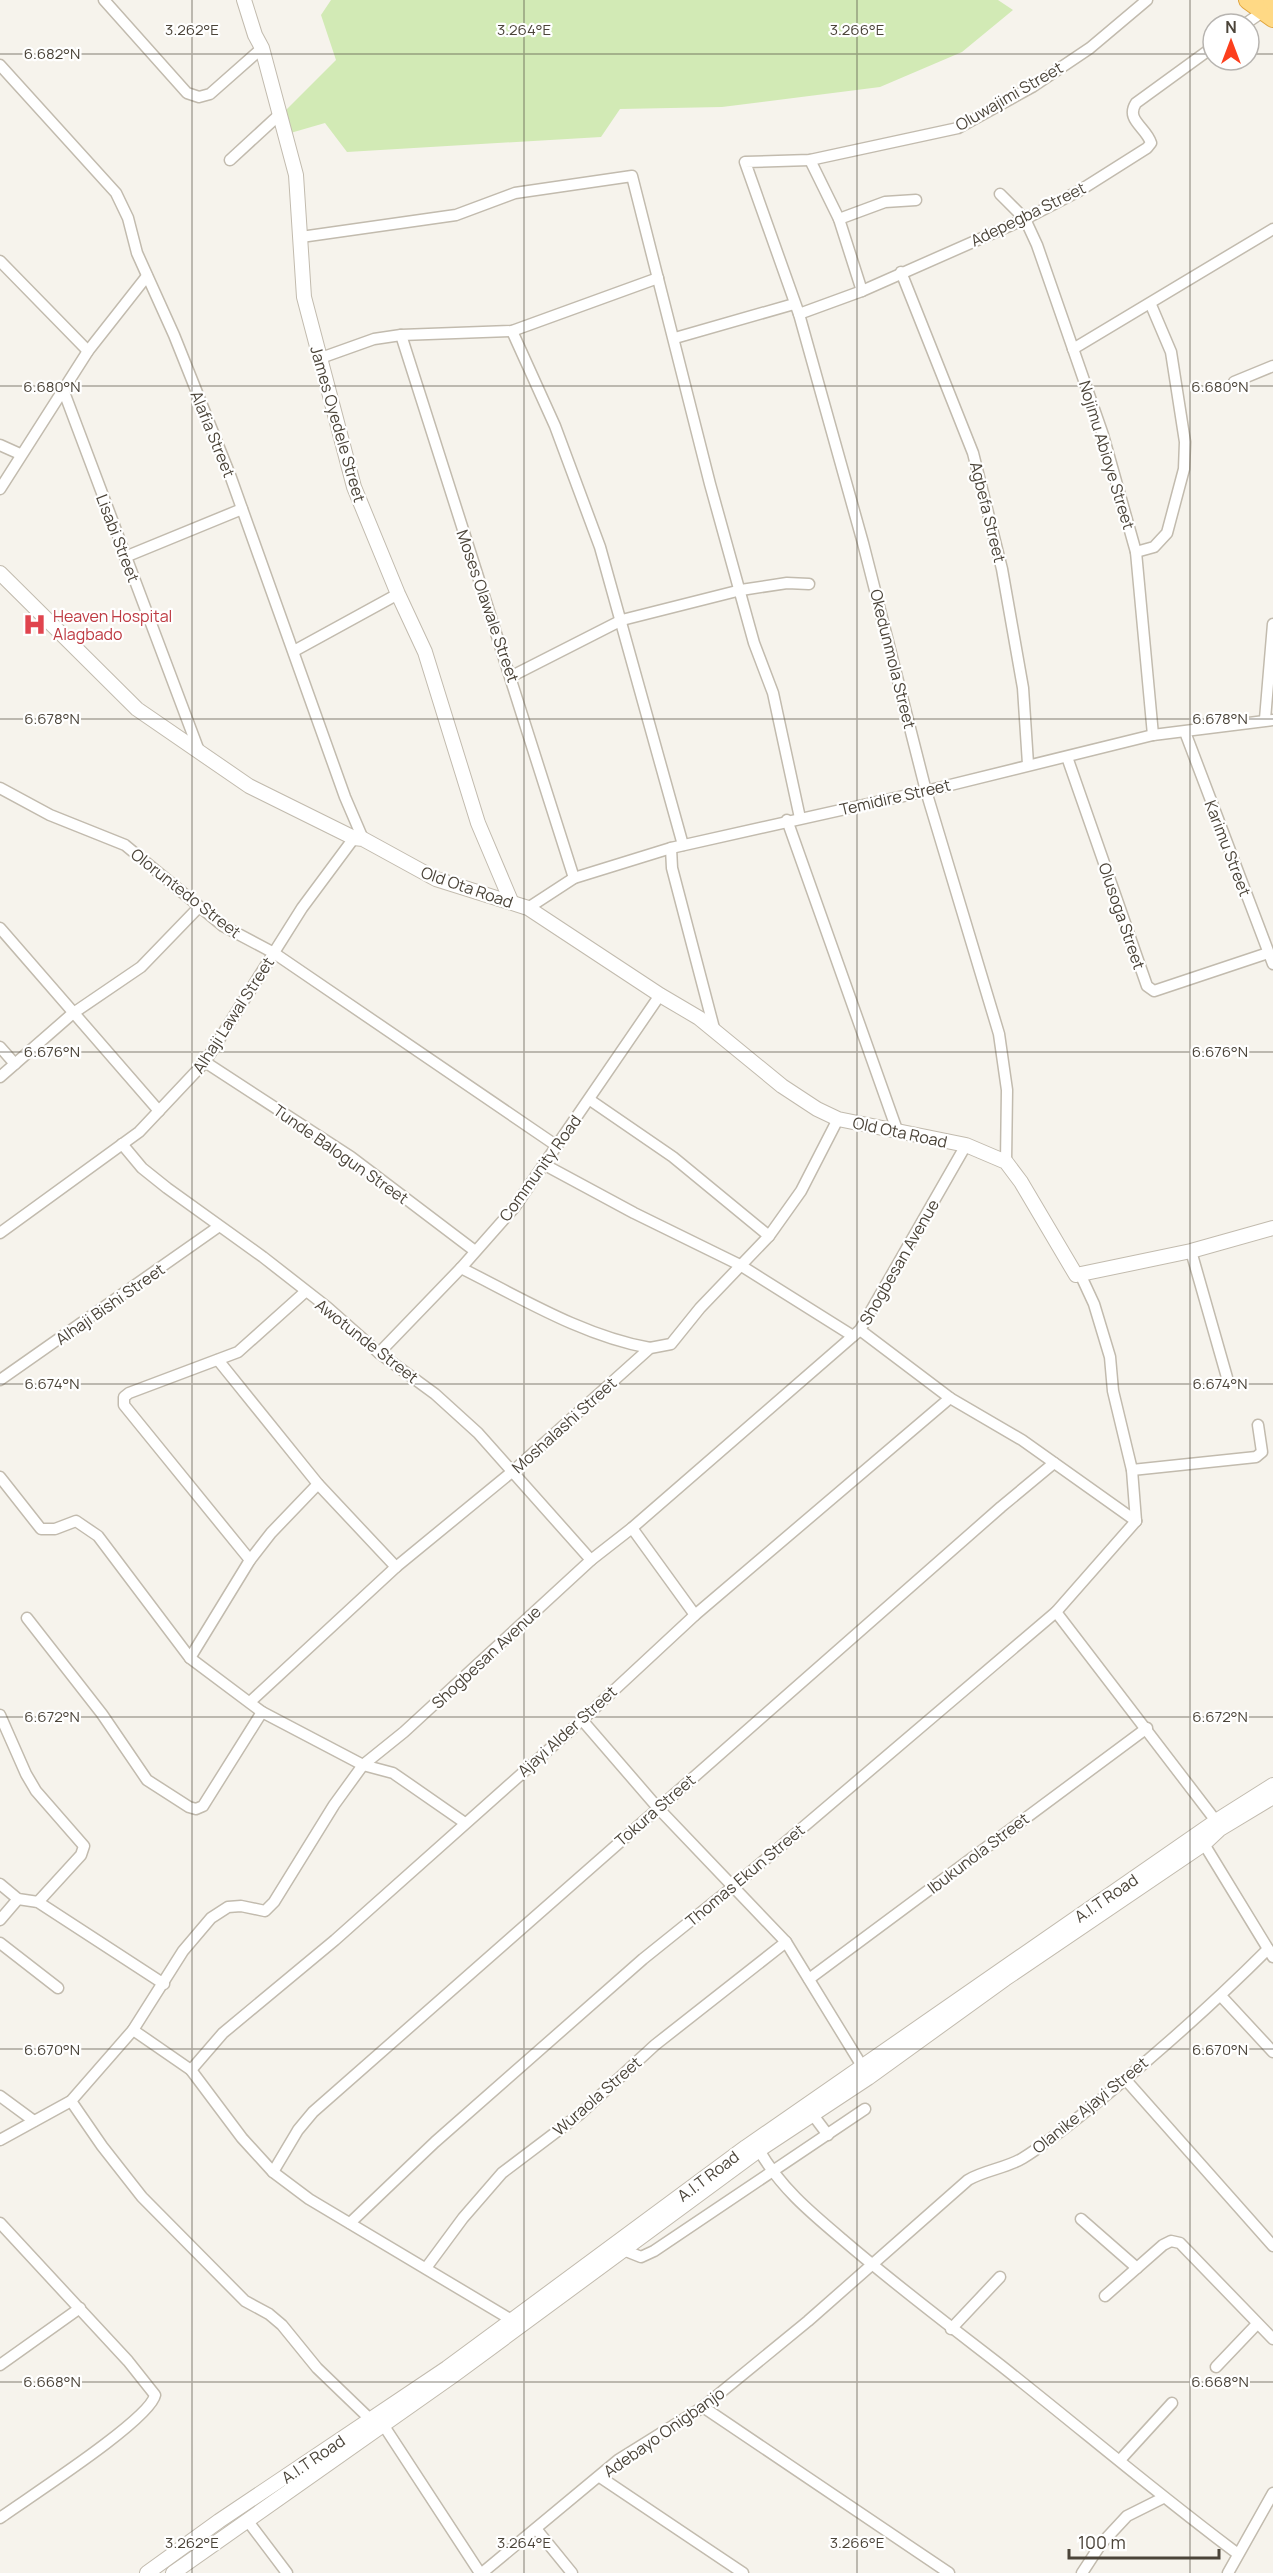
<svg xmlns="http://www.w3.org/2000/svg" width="1273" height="2573" font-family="Manrope,sans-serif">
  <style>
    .green { fill: #d2eab5 }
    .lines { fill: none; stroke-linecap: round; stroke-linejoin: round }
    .minor-casing { stroke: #c2bbae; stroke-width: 13 }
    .tertiary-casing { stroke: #c2bbae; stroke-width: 16 }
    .trunk-casing { stroke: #e0a43c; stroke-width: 20 }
    .minor { stroke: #fff; stroke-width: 10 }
    .tertiary { stroke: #fff; stroke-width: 14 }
    .trunk { stroke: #ffd985; stroke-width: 18 }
    .ticks { fill: none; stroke: #4b4439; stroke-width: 1.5; stroke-opacity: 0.45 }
    .labels { text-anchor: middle; stroke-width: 4.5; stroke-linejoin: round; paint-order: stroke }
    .street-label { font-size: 16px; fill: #4b4439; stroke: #fff }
    .health-label { font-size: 16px; fill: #be3a42; stroke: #fff; text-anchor: start }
    .ticks-label { font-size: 15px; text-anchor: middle; fill: #4b4439; stroke: #fff; stroke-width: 4.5; stroke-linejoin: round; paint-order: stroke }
  </style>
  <rect width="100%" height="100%" fill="#f6f3ec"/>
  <polygon class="green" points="331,0 998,0 1013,10 962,52 880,87 722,107 620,109 601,137 347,152 325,123 287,134 283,113 336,60 321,15"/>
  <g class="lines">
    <defs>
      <g id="minor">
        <polyline points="104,0 187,93 199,97 210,94 262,48"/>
        <polyline points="1245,24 1264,11"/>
        <polyline points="0,65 116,193 128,218 137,253 174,335 230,475 345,797 363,839"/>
        <polyline points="230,160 280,114"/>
        <polyline points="810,160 839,219 862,291"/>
        <polyline points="1000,194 1025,219 1037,245 1103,435 1136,552 1153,735"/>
        <polyline points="839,219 885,202 916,200"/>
        <polyline points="301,237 456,215 515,193 632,176 710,484 754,643 773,693 800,818"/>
        <polyline points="0,261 88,351"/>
        <polyline points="901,272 973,453 1002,569 1023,688 1028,764"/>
        <path d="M799,314L862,291L1025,219L1079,191L1147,148L1151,143C1146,127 1125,120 1136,103L1213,47"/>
        <polyline points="512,331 555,426 600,547 683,845"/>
        <polyline points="401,335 574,878"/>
        <polyline points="675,338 794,304"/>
        <polyline points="1073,349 1273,229"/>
        <polyline points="318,359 374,339 401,335 512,331 658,278"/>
        <polyline points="1234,382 1273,366"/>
        <polyline points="64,392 199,751"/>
        <polyline points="0,445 20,454"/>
        <polyline points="0,489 88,351 147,276"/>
        <polyline points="1136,552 1154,547 1167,533 1184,469 1185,442 1171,352 1151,305"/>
        <polyline points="125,557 242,509"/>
        <polyline points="294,651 398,594"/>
        <polyline points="512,676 622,620 741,590 787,583 809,584"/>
        <polyline points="1265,719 1273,624"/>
        <polyline points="1185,732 1273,964"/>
        <polyline points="1067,757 1147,986 1154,991 1268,953"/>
        <polyline points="0,788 50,815 125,845 223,926 274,953 557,1146"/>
        <polyline points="787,820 897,1130"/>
        <polyline points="671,848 672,868 715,1032"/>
        <polyline points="528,908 574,878 671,848 926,791 1153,735 1273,720"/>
        <polyline points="0,928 159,1111"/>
        <polyline points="0,1047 15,1064"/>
        <polyline points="205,1062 351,1157 475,1251"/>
        <polyline points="0,1077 72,1014 141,967 199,907"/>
        <polyline points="590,1100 673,1157 769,1236"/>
        <polyline points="122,1144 142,1168 167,1188 263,1257 327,1307 379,1353 435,1394 478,1433 591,1560"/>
        <polyline points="1006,1162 1007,1090 999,1034 926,791 863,543 799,314 745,162 810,160 958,128 1032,87 1090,48 1147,0"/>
        <polyline points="545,1165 634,1213 740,1265 853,1336"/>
        <polyline points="0,1233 139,1132 205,1062 302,908 354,838"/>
        <polyline points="1191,1251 1228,1381"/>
        <path d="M461,1268C521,1298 583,1336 650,1348"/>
        <polyline points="1081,1276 1094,1304 1110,1357 1113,1391 1132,1470 1136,1521"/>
        <polyline points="860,1330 950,1398 1022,1440 1136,1521"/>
        <polyline points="379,1353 461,1268 514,1208 660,995"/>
        <polyline points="218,1360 318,1484 396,1567"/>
        <polyline points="0,1380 218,1227"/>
        <polyline points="1132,1470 1256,1457 1262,1452 1258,1425"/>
        <polyline points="0,1477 41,1529 55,1529 76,1521 98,1536 190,1658 262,1712 363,1765 393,1773 465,1823"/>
        <polyline points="632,1528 695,1615"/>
        <polyline points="250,1560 124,1405 124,1397 129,1393 238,1352 305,1292"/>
        <polyline points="1056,1612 1216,1821"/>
        <polyline points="27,1618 102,1714 147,1780 189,1807 196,1809 203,1806 262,1712"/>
        <polyline points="190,1658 250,1560 271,1533 318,1484"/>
        <polyline points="250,1702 396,1567 513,1471 650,1348 671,1344 700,1308 769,1236 801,1191 838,1119"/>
        <polyline points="0,1715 26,1774 36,1791 84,1846 81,1855 38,1902"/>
        <polyline points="582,1720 658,1808 786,1942 862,2066"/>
        <polyline points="1204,1844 1273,1957"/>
        <polyline points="0,1884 18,1899 38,1902 164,1984"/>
        <polyline points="0,1920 18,1899"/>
        <polyline points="0,1943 58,1988"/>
        <polyline points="809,1979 1147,1728"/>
        <polyline points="1221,1996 1273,2052"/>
        <polyline points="133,2030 191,2070 242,2138 273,2172 309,2199 510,2319"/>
        <polyline points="191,2070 223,2033 335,1940 582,1720 695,1615 950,1398"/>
        <polyline points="1125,2079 1273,2246"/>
        <polyline points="0,2096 34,2121"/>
        <polyline points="71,2101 102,2146 142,2197 245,2301 269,2314 282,2325 317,2368 370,2419"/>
        <polyline points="813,2115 828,2135"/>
        <polyline points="0,2140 71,2101 133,2030 183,1951 211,1918 228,1907 241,1906 265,1911 274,1902 334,1805 363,1765 404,1732 591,1560 632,1528 860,1330 966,1145"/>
        <path d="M759,2150C780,2187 810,2212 842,2239C893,2283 946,2323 999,2364C1079,2427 1156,2493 1238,2554"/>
        <polyline points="273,2172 298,2130 313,2112 1001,1507 1054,1463"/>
        <polyline points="1081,2219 1137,2268"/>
        <path d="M0,2223L128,2361L155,2395C150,2420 26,2499 0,2518"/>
        <polyline points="350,2223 435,2142 643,1959 734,1886 1056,1612 1136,1521"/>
        <polyline points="626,2251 641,2257 654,2251 865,2109"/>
        <polyline points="426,2268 463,2218 502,2173 580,2114 655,2045 786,1942"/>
        <polyline points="1105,2296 1163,2245 1171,2241 1180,2243 1273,2339"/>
        <polyline points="951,2329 1000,2277"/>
        <polyline points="0,2365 80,2308"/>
        <polyline points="1216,2367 1257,2324"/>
        <polyline points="703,2407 949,2573"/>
        <polyline points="384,2426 480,2573"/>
        <polyline points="1120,2460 1172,2403"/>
        <polyline points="600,2477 743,2573"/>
        <polyline points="247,2520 287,2573"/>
        <polyline points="537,2530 572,2573"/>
        <path d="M482,2573L618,2460L703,2407L808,2321L968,2180C985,2170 1007,2168 1023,2158C1052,2140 1077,2118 1104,2097C1161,2050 1216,2001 1268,1949"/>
        <polyline points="1082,2573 1101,2544 1127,2516 1163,2498"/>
        <polyline points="1228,2573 1273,2493"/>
      </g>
      <g id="tertiary">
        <polyline points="244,0 255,35 262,48 296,175 304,297 354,487 398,594 425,652 478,823 511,901"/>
        <polyline points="0,573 137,709 249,786 354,838 363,839 436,879 528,908 660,995 699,1018 782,1086 817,1109 838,1119 966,1145 1006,1162 1021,1182 1076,1275 1191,1251 1273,1228"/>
        <polyline points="147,2573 219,2521 447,2368 746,2147 1216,1821 1273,1785"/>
        <polyline points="173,2573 454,2375 759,2150 868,2078 1005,1979 1204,1844 1220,1829 1273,1797"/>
      </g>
      <g id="trunk">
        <polyline points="1248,0 1273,18"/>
        <polyline points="1272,0 1273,1"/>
      </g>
    </defs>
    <use href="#minor" class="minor-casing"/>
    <use href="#tertiary" class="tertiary-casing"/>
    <use href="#trunk" class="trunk-casing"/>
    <use href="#minor" class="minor"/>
    <use href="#tertiary" class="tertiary"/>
    <use href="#trunk" class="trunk"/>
  </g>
  <path class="ticks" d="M192,0V2573M524,0V2573M857,0V2573M1190,0V2573M0,54H1213M1249,54H1273M0,386H1273M0,719H1273M0,1052H1273M0,1384H1273M0,1717H1273M0,2049H1273M0,2382H1273"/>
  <defs>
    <symbol id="hospital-bare" viewBox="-9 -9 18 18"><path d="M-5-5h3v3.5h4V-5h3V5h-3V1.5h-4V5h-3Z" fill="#e0444e" stroke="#fff" stroke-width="2.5" paint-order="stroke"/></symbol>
  </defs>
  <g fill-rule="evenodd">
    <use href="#hospital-bare" x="18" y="608" width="33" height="33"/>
  </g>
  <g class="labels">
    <g class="street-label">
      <text transform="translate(1009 96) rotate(-30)" y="6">Oluwajimi Street</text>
      <text transform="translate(1028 214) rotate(-26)" y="6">Adepegba Street</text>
      <text transform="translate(338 424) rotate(74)" y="6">James Oyedele Street</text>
      <text transform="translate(213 434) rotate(68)" y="6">Alafia Street</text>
      <text transform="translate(1107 455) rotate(73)" y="6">Nojimu Abioye Street</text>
      <text transform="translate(988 512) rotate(76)" y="6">Agbefa Street</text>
      <text transform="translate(118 538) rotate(69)" y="6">Lisabi Street</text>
      <text transform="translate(488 606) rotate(71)" y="6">Moses Olawale Street</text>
      <text transform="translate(893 659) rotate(76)" y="6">Okedunmola Street</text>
      <text transform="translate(895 797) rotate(-13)" y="6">Temidire Street</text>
      <text transform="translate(1228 848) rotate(69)" y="6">Karimu Street</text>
      <text transform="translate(467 887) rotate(19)" y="6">Old Ota Road</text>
      <text transform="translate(186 893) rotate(38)" y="6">Oloruntedo Street</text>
      <text transform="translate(1122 916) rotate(71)" y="6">Olusoga Street</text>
      <text transform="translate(233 1015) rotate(-57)" y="6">Alhaji Lawal Street</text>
      <text transform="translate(900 1132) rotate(12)" y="6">Old Ota Road</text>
      <text transform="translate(341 1154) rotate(35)" y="6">Tunde Balogun Street</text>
      <text transform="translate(540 1168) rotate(-54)" y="6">Community Road</text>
      <text transform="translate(899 1262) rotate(-60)" y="6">Shogbesan Avenue</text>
      <text transform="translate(110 1304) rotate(-35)" y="6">Alhaji Bishi Street</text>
      <text transform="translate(367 1341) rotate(38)" y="6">Awotunde Street</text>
      <text transform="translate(564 1425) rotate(-42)" y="6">Moshalashi Street</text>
      <text transform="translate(486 1657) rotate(-43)" y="6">Shogbesan Avenue</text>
      <text transform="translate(567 1731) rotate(-42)" y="6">Ajayi Alder Street</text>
      <text transform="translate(655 1810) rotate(-41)" y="6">Tokura Street</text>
      <text transform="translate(978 1853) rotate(-37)" y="6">Ibukunola Street</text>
      <text transform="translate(745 1875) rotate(-40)" y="6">Thomas Ekun Street</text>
      <text transform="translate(1106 1898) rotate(-34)" y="6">A.I.T Road</text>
      <text transform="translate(597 2096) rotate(-41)" y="6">Wuraola Street</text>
      <text transform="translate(1090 2105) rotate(-39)" y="6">Olanike Ajayi Street</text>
      <text transform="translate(708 2176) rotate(-37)" y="6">A.I.T Road</text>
      <text transform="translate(664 2432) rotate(-35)" y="6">Adebayo Onigbanjo</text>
      <text transform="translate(313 2459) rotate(-34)" y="6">A.I.T Road</text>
    </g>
    <g class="health-label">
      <text x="53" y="622">Heaven Hospital<tspan x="53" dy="18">Alagbado</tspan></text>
    </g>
  </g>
  <g class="ticks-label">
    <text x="192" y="35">3.262°E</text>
    <text x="524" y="35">3.264°E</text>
    <text x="857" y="35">3.266°E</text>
    <text x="52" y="59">6.682°N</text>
    <text x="52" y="392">6.680°N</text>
    <text x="1220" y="392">6.680°N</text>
    <text x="52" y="724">6.678°N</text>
    <text x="1220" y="724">6.678°N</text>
    <text x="52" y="1057">6.676°N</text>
    <text x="1220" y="1057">6.676°N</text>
    <text x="52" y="1389">6.674°N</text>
    <text x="1220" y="1389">6.674°N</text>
    <text x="52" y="1722">6.672°N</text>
    <text x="1220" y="1722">6.672°N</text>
    <text x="52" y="2055">6.670°N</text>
    <text x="1220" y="2055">6.670°N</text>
    <text x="52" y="2387">6.668°N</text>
    <text x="1220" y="2387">6.668°N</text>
    <text x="192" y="2548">3.262°E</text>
    <text x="524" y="2548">3.264°E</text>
    <text x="857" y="2548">3.266°E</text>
  </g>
  <g transform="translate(1231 42)"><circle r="28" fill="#ffffff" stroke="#b7b4b0" stroke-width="1.5"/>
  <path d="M0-4.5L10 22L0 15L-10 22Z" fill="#fc3f1d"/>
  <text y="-9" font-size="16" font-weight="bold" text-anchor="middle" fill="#4b4439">N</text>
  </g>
  <path d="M1069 2549v9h150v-9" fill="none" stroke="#4b4439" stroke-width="3"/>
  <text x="1078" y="2549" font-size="18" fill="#4b4439" stroke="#ffffff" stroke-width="4.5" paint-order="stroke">100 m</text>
</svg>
